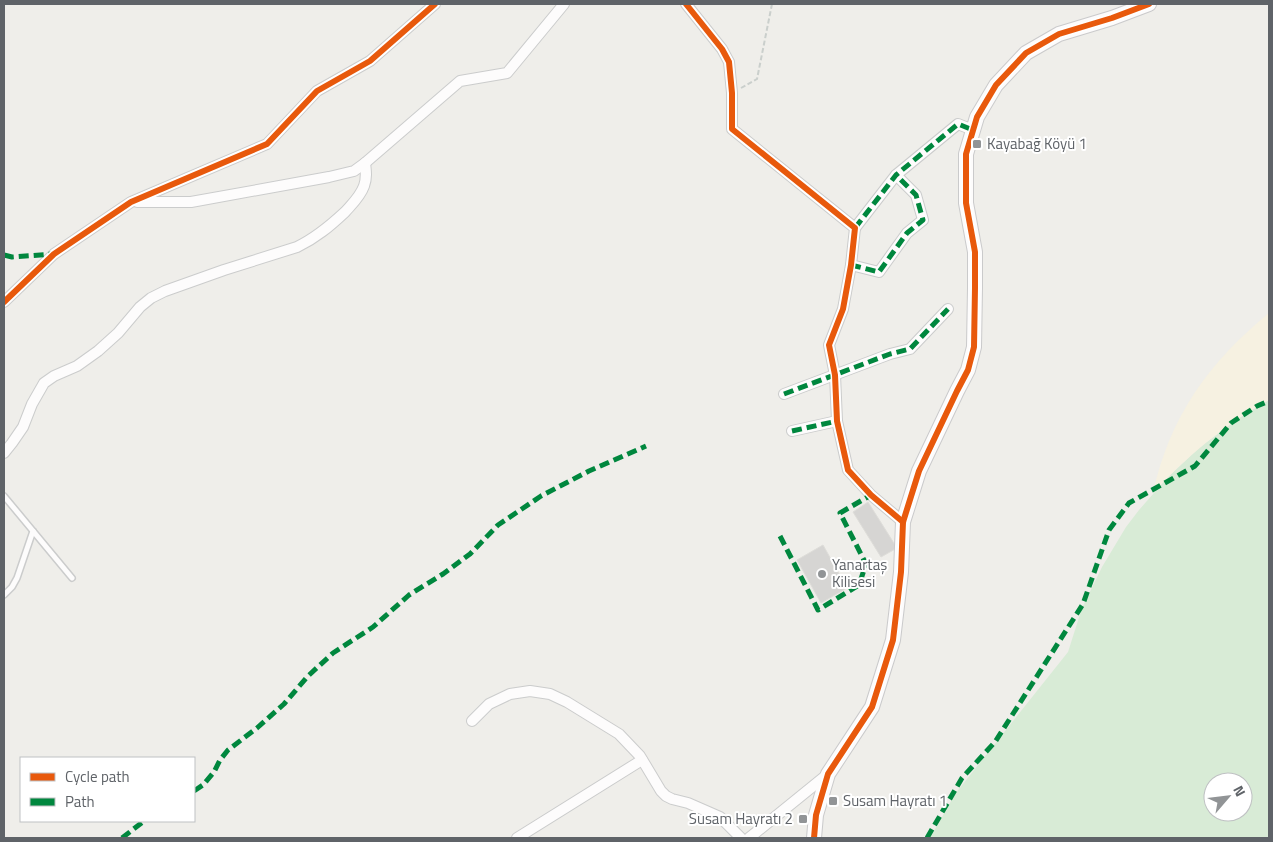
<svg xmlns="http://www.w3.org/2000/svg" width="1273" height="842" font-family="'Titillium Web',sans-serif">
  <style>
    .green { fill: #d8ebd6; fill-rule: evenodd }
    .sand { fill: #f6f1e1 }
    .building { fill: #d6d5d3; stroke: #deddd9 }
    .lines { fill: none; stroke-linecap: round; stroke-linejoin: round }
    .lane-casing { stroke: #cbcccc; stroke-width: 8 }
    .street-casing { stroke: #cbcccc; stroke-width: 12 }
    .secondary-casing { stroke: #cacacb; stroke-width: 16 }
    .path { stroke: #cacfcc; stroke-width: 2; stroke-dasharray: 5 2.5; stroke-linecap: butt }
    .lane { stroke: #fdfcfc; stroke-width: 5 }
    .street { stroke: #fdfcfc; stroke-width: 10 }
    .secondary { stroke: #fdfcfc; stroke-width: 14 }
    .quiet { stroke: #00873e; stroke-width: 5; stroke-dasharray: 10 5; stroke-linecap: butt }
    .cycleway-casing { stroke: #fff; stroke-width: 9 }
    .cycleway { stroke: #e8590c; stroke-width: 6 }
    .poi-dot { fill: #919496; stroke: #fff; stroke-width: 2 }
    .labels { text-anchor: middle; stroke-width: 4; stroke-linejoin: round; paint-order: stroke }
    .poi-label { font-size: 15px; fill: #5f6368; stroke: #fff; text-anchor: start }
  </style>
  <rect width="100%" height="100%" fill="#efeeea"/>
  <path class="green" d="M1269,400V838H930L955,794L1068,652L1082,608L1102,567L1126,527L1139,510L1168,477L1200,447L1242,416ZM1213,782H1243V812H1213Z"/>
  <path class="sand" d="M1269,313V400C1225,424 1187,456 1153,493C1170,416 1209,362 1269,313Z"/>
  <g class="building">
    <polygon points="868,502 897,548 881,557 853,512"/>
    <polygon points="823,545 847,588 821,603 797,560"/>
  </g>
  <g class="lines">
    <defs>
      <g id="lane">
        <polyline points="4,496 72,578"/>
        <polyline points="4,595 12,587 17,578 33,531"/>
      </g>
      <g id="street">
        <polyline points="686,4 722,49 729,62 732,93 732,129 855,228 851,265 843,309 829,345 835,375 837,421 848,470 871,495 903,522"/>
        <polyline points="137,202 191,202 329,177 354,171 365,163 460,81 507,73 564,4"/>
        <polyline points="855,228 896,175 958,124 973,130"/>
        <polyline points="851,265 879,272 907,233 923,220 916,195 896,175"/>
        <polyline points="4,302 54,254 131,202 267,144 317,91 370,61 435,4"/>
        <polyline points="784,394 890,354 910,349 948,309"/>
        <polyline points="792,431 837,421"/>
        <path d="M4,453L12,443L23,427L32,404L44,383L54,376L77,366L98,351L118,333L140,307L151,298L165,291L224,270L297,247C316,238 330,226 345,212C352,204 360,197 364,186C367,178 366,171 365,163"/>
        <polyline points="472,721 489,704 510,694 530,691 550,694 567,702 619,734 640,756 661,791 666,796 672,799 688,803 720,817 741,838"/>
        <polyline points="517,838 642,760"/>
        <polyline points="749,838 828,774"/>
      </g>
      <polyline id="secondary" points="814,838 816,815 828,774 872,707 893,640 901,572 903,522 919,471 957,391 968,370 974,347 975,288 975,252 966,203 966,154 977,117 996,85 1026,53 1059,34 1112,18 1149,4"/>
    </defs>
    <use href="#lane" class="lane-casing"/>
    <use href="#street" class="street-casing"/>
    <use href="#secondary" class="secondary-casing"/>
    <polyline class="path" points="741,88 757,79 772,4"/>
    <use href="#lane" class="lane"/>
    <use href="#street" class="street"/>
    <use href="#secondary" class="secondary"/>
    <g class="quiet">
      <polyline points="855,228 896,175 958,124 973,130"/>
      <polyline points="4,255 12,257 53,254"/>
      <polyline points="851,265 879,272 907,233 923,220 916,195 896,175"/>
      <polyline points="784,394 890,354 910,349 948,309"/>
      <polyline points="792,431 837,421"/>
      <polyline points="780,536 818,610 859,585 866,564 840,513 871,495"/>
      <polyline points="194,791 203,785 214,772 220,760 228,750 257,728 284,704 308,676 333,653 373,627 409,595 443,574 470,554 498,525 541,496 589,471 646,446"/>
      <polyline points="122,838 144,821"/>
      <polyline points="927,838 962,778 995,742 1083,604 1109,530 1129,503 1195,466 1231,423 1257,406 1269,401"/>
    </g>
    <defs>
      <g id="cycleway">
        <polyline points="686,4 722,49 729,62 732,93 732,129 855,228 851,265 843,309 829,345 835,375 837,421 848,470 871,495 903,522"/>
        <polyline points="4,302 54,254 131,202 267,144 317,91 370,61 435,4"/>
        <polyline points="814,838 816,815 828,774 872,707 893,640 901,572 903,522 919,471 957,391 968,370 974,347 975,288 975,252 966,203 966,154 977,117 996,85 1026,53 1059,34 1112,18 1149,4"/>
      </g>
    </defs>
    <use href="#cycleway" class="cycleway-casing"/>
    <use href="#cycleway" class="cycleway"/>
  </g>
  <g class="poi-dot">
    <rect x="972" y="139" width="10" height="10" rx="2.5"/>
    <circle cx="822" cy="574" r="5"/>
    <rect x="828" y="796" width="10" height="10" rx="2.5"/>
    <rect x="798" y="814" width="10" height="10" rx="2.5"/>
  </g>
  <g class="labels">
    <g class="poi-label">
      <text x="987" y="149">Kayabağ Köyü 1</text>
      <text x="832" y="570">Yanartaş<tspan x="832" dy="17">Kilisesi</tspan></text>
      <text x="843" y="806">Susam Hayratı 1</text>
      <text x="793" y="824" text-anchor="end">Susam Hayratı 2</text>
    </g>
  </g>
  <rect width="1273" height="842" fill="none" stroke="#5f6368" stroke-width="10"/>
  <rect x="20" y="757" width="175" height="65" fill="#ffffff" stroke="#bfc1c3"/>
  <rect x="30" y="773" width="25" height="8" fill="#e8590c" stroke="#bfc1c3"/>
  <text x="65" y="782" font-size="15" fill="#5f6368">Cycle path</text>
  <rect x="30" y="798" width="25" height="8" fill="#00873e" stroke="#bfc1c3"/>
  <text x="65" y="807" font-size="15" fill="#5f6368">Path</text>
  <g transform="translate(1228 797) rotate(62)"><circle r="24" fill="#ffffff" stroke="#bfc1c3"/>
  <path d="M0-4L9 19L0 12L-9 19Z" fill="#919496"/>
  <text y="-8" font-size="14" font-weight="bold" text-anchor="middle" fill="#5f6368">N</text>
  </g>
</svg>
